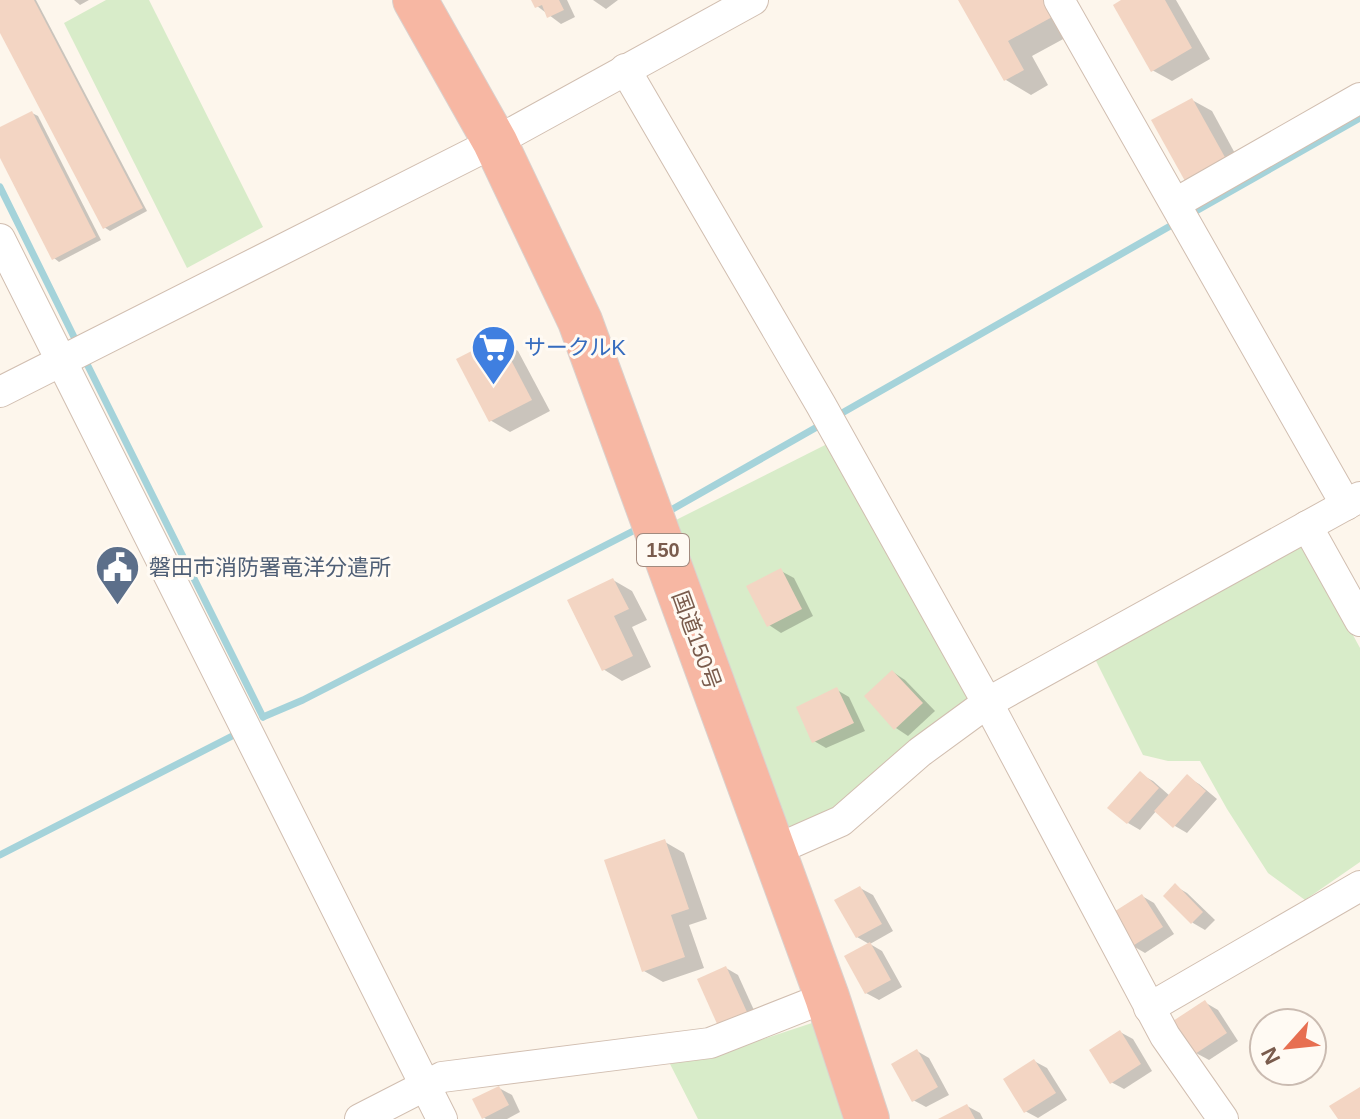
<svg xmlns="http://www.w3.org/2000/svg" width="1360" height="1119" font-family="Helvetica,'Noto Sans JP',sans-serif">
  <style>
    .green { fill: #d8ecc9 }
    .shadow { fill: #0003 }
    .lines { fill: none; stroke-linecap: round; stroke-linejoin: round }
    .stream { stroke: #a5d3da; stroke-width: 7 }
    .building { fill: #f3d5c3 }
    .minor-casing { stroke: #d1beb0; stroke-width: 32 }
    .highway-casing { stroke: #dad1cd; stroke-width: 46 }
    .minor { stroke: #fff; stroke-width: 30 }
    .highway { stroke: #f7b7a3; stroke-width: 44 }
    .labels { text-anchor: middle; stroke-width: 6; stroke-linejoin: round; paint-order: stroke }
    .shield { fill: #fffaf3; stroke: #a28b7f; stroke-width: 2 }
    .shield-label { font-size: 20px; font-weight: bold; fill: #7a5c4d }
    .shop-label { font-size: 22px; fill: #366cbe; stroke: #fffaf3; text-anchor: start }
    .service-label { font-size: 22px; fill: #4e5e75; stroke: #fffaf3; text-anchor: start }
    .street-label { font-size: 22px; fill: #7a5c4d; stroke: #fffaf3 }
  </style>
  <rect width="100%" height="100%" fill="#fdf6ec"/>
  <g class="green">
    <polygon points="106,0 149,0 263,227 187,268 64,23"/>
    <polygon points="839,438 987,703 831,810 781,830 674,521"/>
    <polygon points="1303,543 1360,648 1360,862 1305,900 1268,873 1227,809 1200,761 1168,761 1143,755 1094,657"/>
    <polygon points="812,1023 844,1119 698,1119 670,1064 736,1048"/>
  </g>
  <g class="shadow">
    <polygon points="0,0 36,0 147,211 110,231 104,227 0,29"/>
    <polygon points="74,0 89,0 80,5"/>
    <polygon points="534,0 567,0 575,17 561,24 537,6"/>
    <polygon points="593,0 618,0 606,9"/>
    <polygon points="960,0 1061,0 1078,31 1032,56 1048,85 1031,95 1006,80"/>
    <polygon points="1125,0 1176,0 1210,59 1172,81 1152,70"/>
    <polygon points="1192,100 1212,111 1244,170 1186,180"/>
    <polygon points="32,113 38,116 101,240 59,262 54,258 0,154 0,129"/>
    <polygon points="499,340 518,351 550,411 510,432 490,420"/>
    <polygon points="781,571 794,578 813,616 781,633 769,625"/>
    <polygon points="613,580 632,591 647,620 632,627 651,667 622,681 603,669"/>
    <polygon points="893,672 905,680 935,711 908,736 896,728"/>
    <polygon points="837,690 849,697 865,731 826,748 814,741"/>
    <polygon points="1140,774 1153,781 1170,796 1187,777 1199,784 1217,799 1187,833 1175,826 1157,810 1140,830 1128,823"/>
    <polygon points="665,842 684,853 707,919 689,925 704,968 663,982 644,971"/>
    <polygon points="1175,886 1187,893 1215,920 1205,930 1193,923 1165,896"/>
    <polygon points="860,888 873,895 893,931 870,944 882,951 902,987 879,1000 866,993 869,944 857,937"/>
    <polygon points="1142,896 1154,903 1174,934 1145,953 1133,946"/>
    <polygon points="726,968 738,975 758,1019 732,1031"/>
    <polygon points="1206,1003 1218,1010 1238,1041 1209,1060 1196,1053"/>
    <polygon points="1120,1032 1133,1039 1152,1071 1124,1089 1111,1082"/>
    <polygon points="917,1051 929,1058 949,1095 926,1107 913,1100"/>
    <polygon points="1034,1061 1047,1068 1067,1100 1038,1118 1025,1111"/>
    <polygon points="499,1088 512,1095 520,1112 507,1119 486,1119 483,1117"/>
    <polygon points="967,1106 980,1113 983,1119 943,1119"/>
  </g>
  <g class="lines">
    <g class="stream">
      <polyline points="0,187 77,343"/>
      <polyline points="1189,215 1360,118"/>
      <polyline points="84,358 263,717"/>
      <polyline points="835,417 1179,221"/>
      <polyline points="664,514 824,423"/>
      <polyline points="263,717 303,700 639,528"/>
      <polyline points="0,855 240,732"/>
    </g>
  </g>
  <g class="building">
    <polygon points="0,0 34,0 143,208 103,229 0,33"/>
    <polygon points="531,0 559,0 564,10 547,18 542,5 535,8"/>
    <polygon points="958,0 1045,0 1054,16 1008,41 1024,70 1004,81"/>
    <polygon points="1121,0 1165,0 1192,48 1151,72 1113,5"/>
    <polygon points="1192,98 1226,159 1185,181 1151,120"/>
    <polygon points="32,111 96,237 52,260 0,158 0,127"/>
    <polygon points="499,337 532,400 489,422 456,359"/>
    <polygon points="781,568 802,609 767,627 746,586"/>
    <polygon points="613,578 629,609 614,616 633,656 602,671 567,600"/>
    <polygon points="892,670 923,703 894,730 864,696"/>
    <polygon points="837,687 854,723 812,743 796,707"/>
    <polygon points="1140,771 1159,788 1127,824 1107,808"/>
    <polygon points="1187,774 1206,791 1173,828 1154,811"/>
    <polygon points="665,839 689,909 671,915 685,957 642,972 604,860"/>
    <polygon points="1175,883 1203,912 1191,924 1163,896"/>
    <polygon points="860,886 882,924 856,938 834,900"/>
    <polygon points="1142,894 1163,927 1131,947 1109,915"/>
    <polygon points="870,942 891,980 865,994 844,956"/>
    <polygon points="726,966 747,1012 718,1026 697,979"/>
    <polygon points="1205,1000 1227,1033 1195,1054 1173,1021"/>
    <polygon points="1120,1030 1141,1064 1110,1084 1089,1050"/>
    <polygon points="917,1049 938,1087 912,1102 891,1064"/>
    <polygon points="1034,1059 1056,1093 1024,1113 1003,1079"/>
    <polygon points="499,1086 509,1105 482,1119 472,1099"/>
    <polygon points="1360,1087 1360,1119 1338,1119 1329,1106"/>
    <polygon points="967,1104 975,1119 938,1119"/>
  </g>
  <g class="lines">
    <defs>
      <g id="minor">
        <polyline points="1059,0 1346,505"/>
        <polyline points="625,69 821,405 993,713 1165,1036 1223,1119"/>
        <polyline points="1176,203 1360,98"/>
        <polyline points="0,239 442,1119"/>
        <polyline points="0,392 495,142 753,0"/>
        <polyline points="1307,526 1360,621"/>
        <polyline points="773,851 841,821 920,752 987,703 1360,497"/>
        <polyline points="1149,1008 1360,886"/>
        <polyline points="360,1119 442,1077 710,1043 827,997"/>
      </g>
      <polyline id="highway" points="415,0 495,142 580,321 827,997 867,1119"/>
    </defs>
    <use href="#minor" class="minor-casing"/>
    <use href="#highway" class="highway-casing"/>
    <use href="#minor" class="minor"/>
    <use href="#highway" class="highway"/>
  </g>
  <defs>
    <symbol id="supermarket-pin" viewBox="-11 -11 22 30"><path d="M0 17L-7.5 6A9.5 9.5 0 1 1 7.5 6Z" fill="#3f7fe0" stroke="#fffaf3"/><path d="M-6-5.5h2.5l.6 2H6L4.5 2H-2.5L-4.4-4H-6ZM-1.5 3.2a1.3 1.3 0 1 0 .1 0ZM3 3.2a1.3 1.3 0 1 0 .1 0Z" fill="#fff"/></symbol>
    <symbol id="civic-pin" viewBox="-11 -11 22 30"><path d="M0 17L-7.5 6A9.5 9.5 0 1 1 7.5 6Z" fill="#5c6f8a" stroke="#fffaf3"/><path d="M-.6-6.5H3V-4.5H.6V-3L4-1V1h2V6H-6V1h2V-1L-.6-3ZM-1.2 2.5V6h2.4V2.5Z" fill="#fff"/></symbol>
  </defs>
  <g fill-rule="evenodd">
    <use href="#supermarket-pin" x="468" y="322" width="51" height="69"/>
    <use href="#civic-pin" x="92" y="542" width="51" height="69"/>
  </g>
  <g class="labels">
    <rect class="shield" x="637" y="534" width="52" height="32" rx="6"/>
    <g class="shield-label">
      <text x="663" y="557">150</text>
    </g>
    <g class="shop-label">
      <text x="524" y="355">サークルK</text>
    </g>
    <g class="service-label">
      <text x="149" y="575">磐田市消防署竜洋分遣所</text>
    </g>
    <g class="street-label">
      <text transform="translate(697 640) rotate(70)" y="8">国道150号</text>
    </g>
  </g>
  <g transform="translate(1288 1047) rotate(243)"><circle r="38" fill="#fffaf3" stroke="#cabbb1" stroke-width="2"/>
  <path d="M0-6L14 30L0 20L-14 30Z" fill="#e76f51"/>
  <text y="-12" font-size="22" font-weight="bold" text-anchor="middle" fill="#7a5c4d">N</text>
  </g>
</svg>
